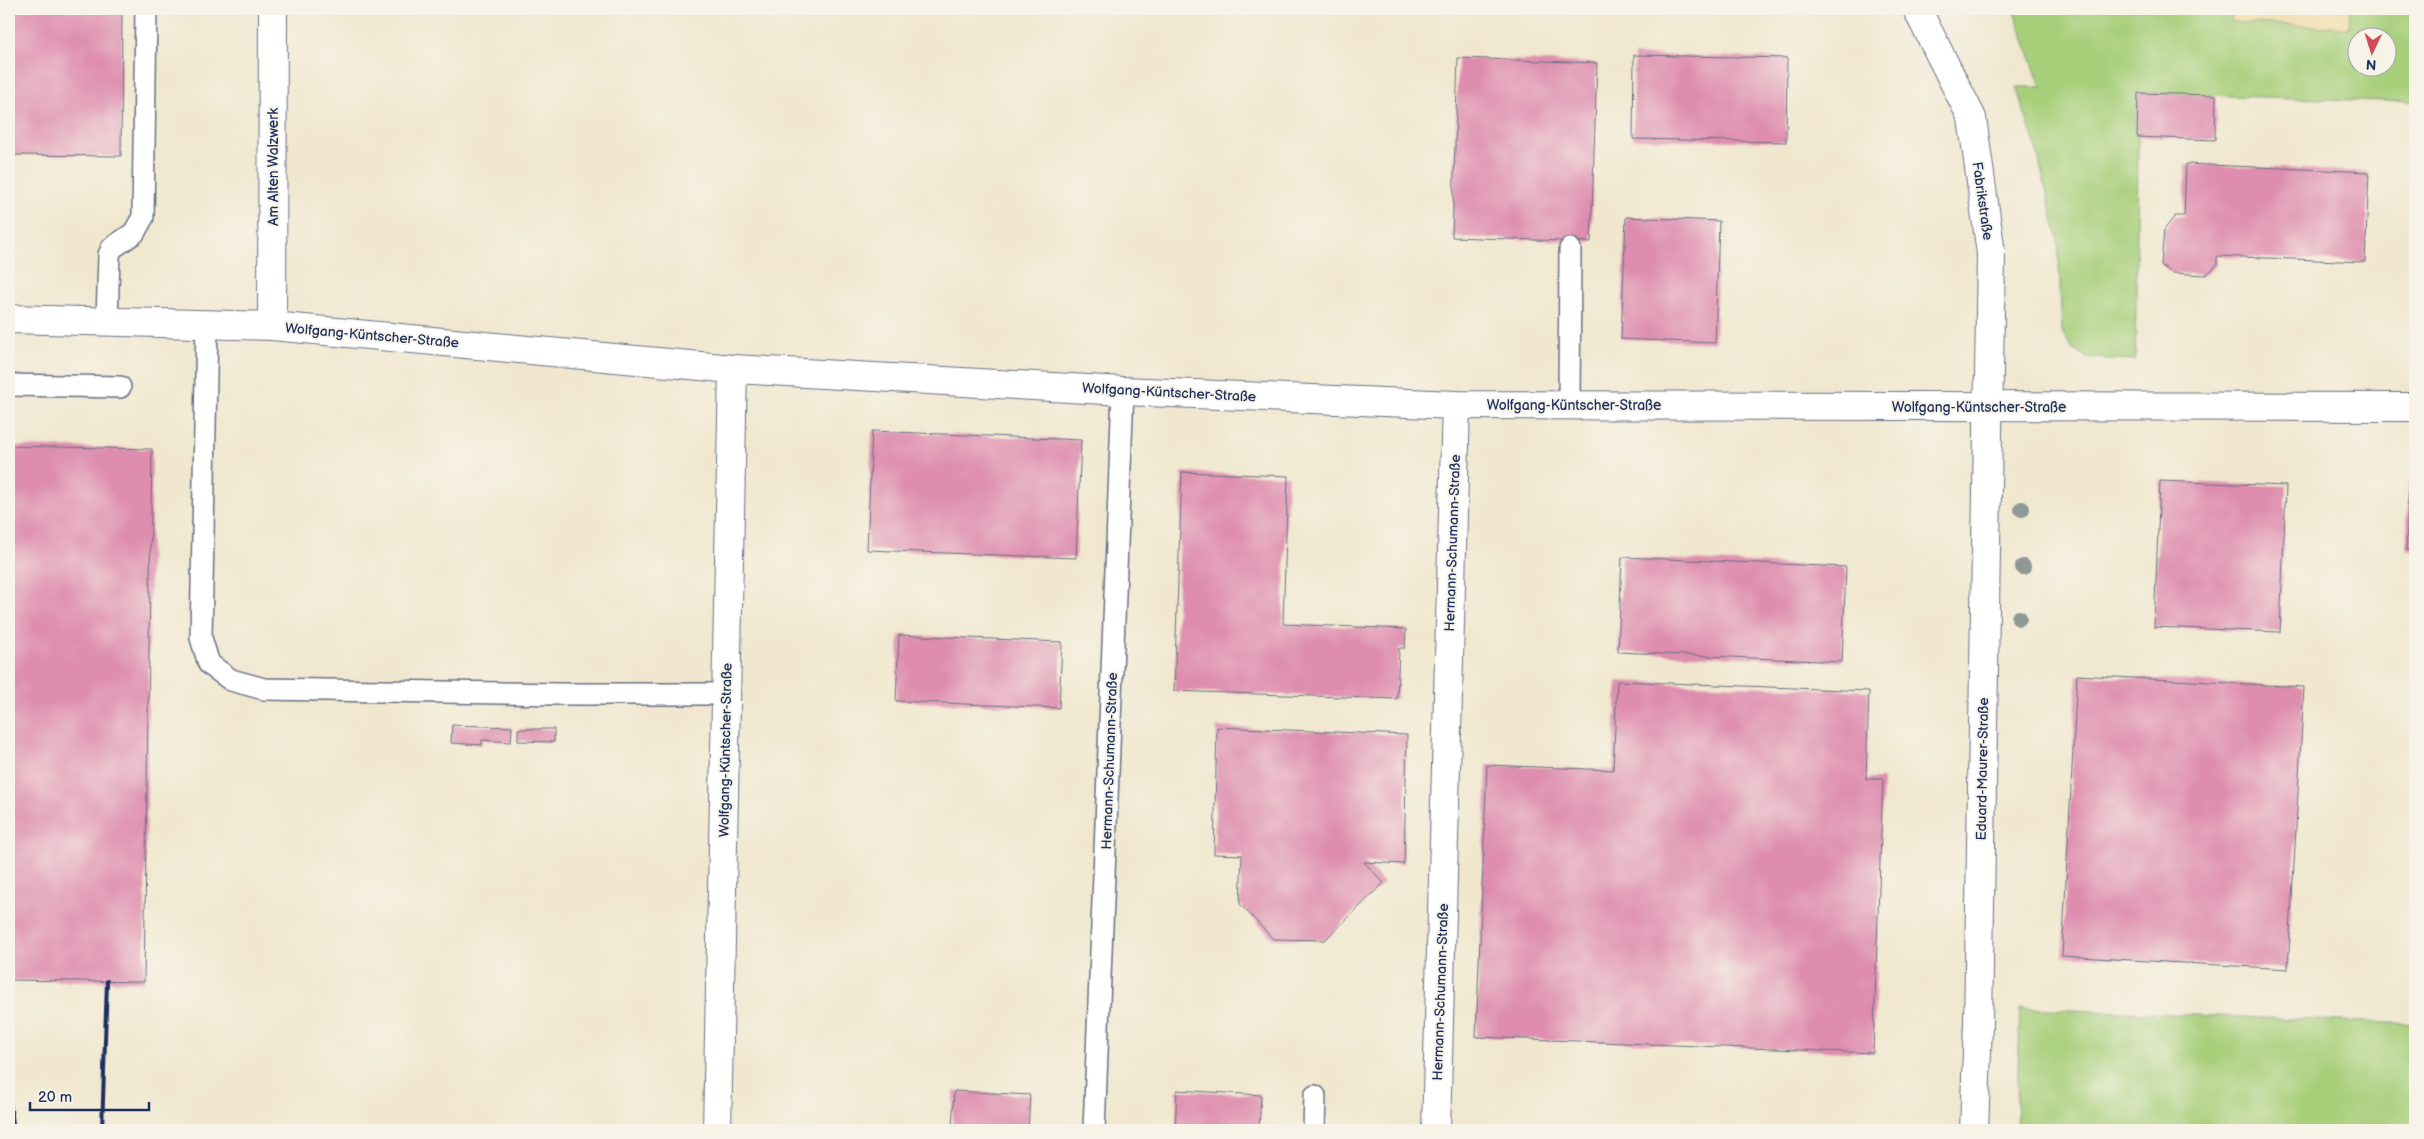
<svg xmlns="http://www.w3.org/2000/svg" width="2424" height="1139" font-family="'Balsamiq Sans',sans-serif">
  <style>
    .green { fill: #a7cf7a; stroke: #617f6c; fill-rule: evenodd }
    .sand { fill: #eeda9e; stroke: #84847e }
    .building { fill: #de8dae }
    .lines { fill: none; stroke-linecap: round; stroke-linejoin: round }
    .service-casing { stroke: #666f85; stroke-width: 24 }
    .minor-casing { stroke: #666f85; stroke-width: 30 }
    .service { stroke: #fff; stroke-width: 21 }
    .minor { stroke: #fff; stroke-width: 28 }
    .rail { stroke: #1b2f5e; stroke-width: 4 }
    .tree { fill: #8e9894 }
    .labels { text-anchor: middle; stroke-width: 4; stroke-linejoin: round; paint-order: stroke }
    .street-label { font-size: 14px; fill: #1b2f5e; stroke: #f7f3e8 }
  </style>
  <rect width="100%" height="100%" fill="#f7f3e8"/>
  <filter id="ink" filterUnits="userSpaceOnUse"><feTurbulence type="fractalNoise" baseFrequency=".02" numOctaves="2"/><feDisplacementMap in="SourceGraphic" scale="10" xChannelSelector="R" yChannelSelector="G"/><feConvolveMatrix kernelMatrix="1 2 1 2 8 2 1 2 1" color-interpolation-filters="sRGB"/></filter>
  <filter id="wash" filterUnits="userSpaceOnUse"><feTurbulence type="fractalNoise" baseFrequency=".0096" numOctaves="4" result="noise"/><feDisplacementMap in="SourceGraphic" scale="20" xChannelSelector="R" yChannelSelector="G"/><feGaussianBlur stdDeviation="1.12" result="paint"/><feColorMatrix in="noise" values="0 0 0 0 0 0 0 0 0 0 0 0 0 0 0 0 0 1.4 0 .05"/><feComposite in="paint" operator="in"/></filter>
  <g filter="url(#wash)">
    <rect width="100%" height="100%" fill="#f0e7ce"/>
    <g class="green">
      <path d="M2013,9H2232V22L2349,28L2350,9H2415V102L2139,93L2135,360L2089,358L2073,349L2062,332L2058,239L2035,144L2016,87H2041ZM2356,38H2386V68H2356Z"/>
      <polygon points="2020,1008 2415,1024 2415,1130 2016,1130"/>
    </g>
    <polygon class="sand" points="2232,9 2350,9 2349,28 2231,22"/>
    <g id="blocks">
      <g class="building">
        <polygon points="9,9 122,9 121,156 9,155"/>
        <polygon points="1634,55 1787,58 1786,142 1633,139"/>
        <polygon points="1458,58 1597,63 1591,242 1452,237"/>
        <polygon points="2138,93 2216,95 2215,140 2137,137"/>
        <polygon points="2186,164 2369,172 2365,262 2217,256 2217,265 2206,275 2172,273 2161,265 2164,230 2175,216 2184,216"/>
        <polygon points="1626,217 1719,221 1715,343 1621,339"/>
        <polygon points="872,431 1081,440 1076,558 867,550"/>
        <polygon points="9,446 152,449 144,982 9,980"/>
        <polygon points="1182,472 1288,476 1283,624 1406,629 1405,648 1399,648 1397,699 1174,691"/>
        <polygon points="2160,481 2286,486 2280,632 2154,627"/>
        <polygon points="2409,481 2415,481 2415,550 2406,550"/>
        <polygon points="1622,557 1846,567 1842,662 1618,652"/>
        <polygon points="899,635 1062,642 1059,708 896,701"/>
        <polygon points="2077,675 2304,687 2288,969 2062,956"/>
        <polygon points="1617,681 1869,691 1866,779 1883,779 1873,1053 1476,1037 1487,765 1613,770"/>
        <polygon points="452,725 512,727 511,742 482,740 482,745 451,743"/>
        <polygon points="1217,727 1407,735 1404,864 1364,862 1384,883 1325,940 1273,939 1240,904 1242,855 1214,854"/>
        <polygon points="518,729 554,729 554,742 518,741"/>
        <polygon points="1177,1090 1261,1095 1259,1130 1175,1130"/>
        <polygon points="954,1091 1030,1095 1028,1130 952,1130"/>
      </g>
    </g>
  </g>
  <g filter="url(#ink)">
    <use href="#blocks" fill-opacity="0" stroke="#666f85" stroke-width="1"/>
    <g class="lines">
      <defs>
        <g id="service">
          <polyline points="107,321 109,255 112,248 134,233 143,217 146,9"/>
          <polyline points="207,323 201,638 209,664 231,680 264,689 558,694 725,694"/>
          <polyline points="9,385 120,387"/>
          <polyline points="1569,405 1570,249"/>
          <polyline points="1094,1130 1123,391"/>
          <polyline points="1314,1130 1315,1096"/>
        </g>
        <g id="minor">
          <polyline points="1917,9 1972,118 1991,253 1978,1024 1974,1130"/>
          <polyline points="9,319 272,326 733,369 1123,391 1456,405 2415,407"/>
          <polyline points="272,326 273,9"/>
          <polyline points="717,1130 733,369"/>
          <polyline points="1436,1130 1456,405"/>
        </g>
      </defs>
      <use href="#service" class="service-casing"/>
      <use href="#minor" class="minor-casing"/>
      <use href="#service" class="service"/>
      <use href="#minor" class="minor"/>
      <g class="rail">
        <polyline points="9,1097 14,1130"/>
        <polyline points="102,1130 107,981"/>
      </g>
    </g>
    <g class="tree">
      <circle cx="2022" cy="509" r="8"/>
      <circle cx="2023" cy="567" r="8"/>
      <circle cx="2019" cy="618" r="8"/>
    </g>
  </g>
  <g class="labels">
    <g class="street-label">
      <text transform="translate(273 167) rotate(-90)" y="5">Am Alten Walzwerk</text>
      <text transform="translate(1983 201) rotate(82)" y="5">Fabrikstraße</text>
      <text transform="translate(372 335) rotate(5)" y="5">Wolfgang-Küntscher-Straße</text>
      <text transform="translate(1169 392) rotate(3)" y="5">Wolfgang-Küntscher-Straße</text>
      <text x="1574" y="410">Wolfgang-Küntscher-Straße</text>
      <text x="1979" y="412">Wolfgang-Küntscher-Straße</text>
      <text transform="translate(1452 543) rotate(-88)" y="5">Hermann-Schumann-Straße</text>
      <text transform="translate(725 750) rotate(-89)" y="5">Wolfgang-Küntscher-Straße</text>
      <text transform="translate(1109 761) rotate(-88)" y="5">Hermann-Schumann-Straße</text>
      <text transform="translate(1982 769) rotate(-89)" y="5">Eduard-Maurer-Straße</text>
      <text transform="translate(1440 992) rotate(-88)" y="5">Hermann-Schumann-Straße</text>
    </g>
  </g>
  <rect width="2424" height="1139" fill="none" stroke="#f7f3e8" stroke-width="30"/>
  <g transform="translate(2372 52) rotate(184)"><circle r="24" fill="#f7f3e8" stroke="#9fa5b1"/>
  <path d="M0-4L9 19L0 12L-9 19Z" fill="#d1495b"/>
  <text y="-8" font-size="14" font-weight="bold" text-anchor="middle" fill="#1b2f5e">N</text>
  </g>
  <path d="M30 1102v8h119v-8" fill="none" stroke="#1b2f5e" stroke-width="2.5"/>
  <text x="38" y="1102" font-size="15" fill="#1b2f5e" stroke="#f7f3e8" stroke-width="4" paint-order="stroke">20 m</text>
</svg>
